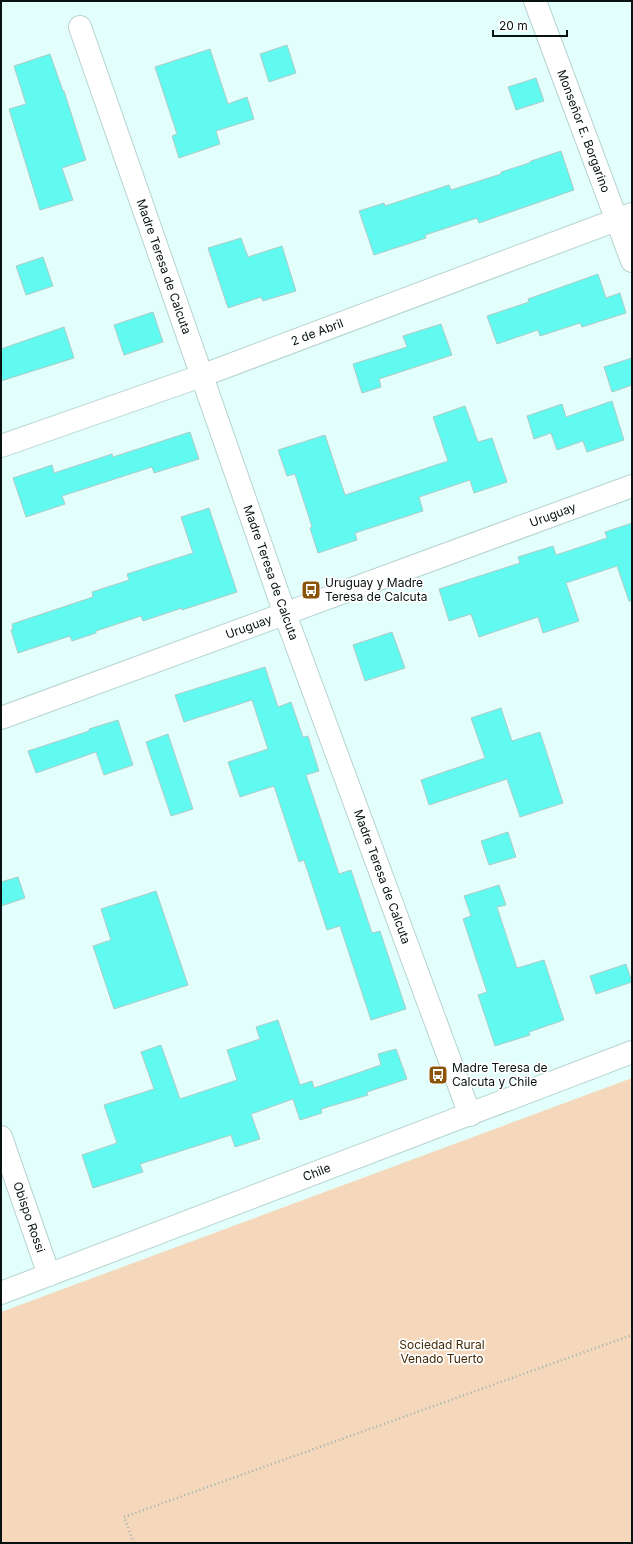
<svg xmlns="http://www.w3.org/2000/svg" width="633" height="1544" font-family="Inter,sans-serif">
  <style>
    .green { fill: #f5d8bc }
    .building { fill: #61faf1; stroke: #afcbc8 }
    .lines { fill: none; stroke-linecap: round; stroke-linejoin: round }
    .minor-casing { stroke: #b6d3d0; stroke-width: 24 }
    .path { stroke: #9ab1af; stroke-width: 2.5; stroke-dasharray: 1 3; stroke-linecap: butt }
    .minor { stroke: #fff; stroke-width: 22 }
    .labels { text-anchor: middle; stroke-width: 3.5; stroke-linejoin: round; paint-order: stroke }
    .street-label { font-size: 12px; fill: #071211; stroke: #fff }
    .poi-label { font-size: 12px; fill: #071211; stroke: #fff; text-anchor: start }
    .park-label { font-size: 12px; fill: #452805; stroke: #fff }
  </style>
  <rect width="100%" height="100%" fill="#e2fffc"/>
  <polygon class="green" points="632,1078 632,1543 1,1543 1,1312"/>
  <g class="building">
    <polygon points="287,45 296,73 269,82 260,54"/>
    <polygon points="210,49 228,104 247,97 254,119 216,131 220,144 179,158 172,136 177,134 155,67"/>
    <polygon points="50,54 63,91 64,91 86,160 62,168 73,200 40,210 9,109 26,104 14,66"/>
    <polygon points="536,78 544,101 516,110 508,87"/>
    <polygon points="561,151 574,190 479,223 477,218 425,235 426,238 374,255 359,211 384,203 385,206 449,185 451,190 501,174 501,172 529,163 531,161"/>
    <polygon points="241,238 248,257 282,246 296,291 263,301 261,297 228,308 208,248"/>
    <polygon points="43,257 53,286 26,295 16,266"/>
    <polygon points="598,274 606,298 620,293 626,313 582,327 580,323 540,336 538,330 497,344 487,316 529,302 528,299"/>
    <polygon points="153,312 163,342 124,355 114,325"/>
    <polygon points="441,324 452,355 379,379 381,387 362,393 353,364 407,347 403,336"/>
    <polygon points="64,327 74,358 1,381 1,349"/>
    <polygon points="632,358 632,385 612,392 604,367"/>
    <polygon points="612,401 624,440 587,452 583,441 557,450 551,433 534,439 527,416 562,404 566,417"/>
    <polygon points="465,406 478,442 492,438 507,482 474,493 470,480 419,497 423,511 355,533 357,540 318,553 310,528 312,527 295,474 287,476 278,450 325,435 345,495 448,461 433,417"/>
    <polygon points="190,432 199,459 154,473 152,467 62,496 65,504 26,517 13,478 52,465 54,473 112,454 113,457"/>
    <polygon points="209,508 237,592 182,610 182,608 143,621 141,616 96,631 96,633 72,641 70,636 18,653 11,630 13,629 12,624 93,597 92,592 129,580 127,574 193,553 181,517"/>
    <polygon points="632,523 632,601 629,601 617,566 566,583 579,621 543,633 538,617 479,637 471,614 449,621 439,589 520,563 518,557 553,546 556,555 607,538 605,532"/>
    <polygon points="392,632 405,668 365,681 353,645"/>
    <polygon points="265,667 278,707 291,702 303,737 308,736 319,771 306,775 339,874 351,870 372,933 380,931 406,1009 371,1020 340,926 327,930 304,860 299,862 274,786 240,797 228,762 268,749 252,700 184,722 175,695"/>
    <polygon points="501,708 512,741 540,732 563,803 520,817 507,779 429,805 421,780 485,758 471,718"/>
    <polygon points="118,720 133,765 104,775 96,752 36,773 28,751 89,731 89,729"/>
    <polygon points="168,734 193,809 171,816 146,742"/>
    <polygon points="508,832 516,857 489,865 481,841"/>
    <polygon points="18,877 25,898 1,906 1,882"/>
    <polygon points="499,885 506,905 497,907 517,968 544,960 564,1020 529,1032 530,1035 495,1046 478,995 487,992 463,919 471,916 464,896"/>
    <polygon points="156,891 188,985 114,1009 93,946 111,940 101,909"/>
    <polygon points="626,964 632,982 596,994 590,976"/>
    <polygon points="278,1020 300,1085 312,1081 314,1088 381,1065 378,1054 396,1049 407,1079 367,1092 368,1095 321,1109 322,1113 300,1120 293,1099 251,1114 260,1139 235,1147 231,1135 140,1164 143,1172 93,1188 82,1155 117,1143 104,1105 154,1089 141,1052 161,1045 180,1099 237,1080 227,1050 260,1039 256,1027"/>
  </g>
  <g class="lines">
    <defs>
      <g id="minor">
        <path id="s1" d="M535,1L632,261"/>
        <path id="s2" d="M80,27L285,614L470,1115"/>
        <path id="s3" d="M1,446L201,376L632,214"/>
        <path id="s4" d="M1,718L632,486"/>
        <path id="s5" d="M1,1137L49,1275"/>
        <path id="s6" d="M1,1293L632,1052"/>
      </g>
    </defs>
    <use href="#minor" class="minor-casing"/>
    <polyline class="path" points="134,1543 124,1517 632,1335"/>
    <use href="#minor" class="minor"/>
  </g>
  <defs>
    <symbol id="bus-square" viewBox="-11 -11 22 22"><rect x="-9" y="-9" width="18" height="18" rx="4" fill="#8c5408" stroke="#fff"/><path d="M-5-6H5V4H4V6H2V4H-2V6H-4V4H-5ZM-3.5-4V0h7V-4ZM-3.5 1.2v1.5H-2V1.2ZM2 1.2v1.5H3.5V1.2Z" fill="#fff"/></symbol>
  </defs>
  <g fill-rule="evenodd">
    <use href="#bus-square" x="300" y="579" width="22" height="22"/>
    <use href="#bus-square" x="427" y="1064" width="22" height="22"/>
  </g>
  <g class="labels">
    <g class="street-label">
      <text dy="4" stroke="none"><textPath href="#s1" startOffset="139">Monseñor E. Borgarino</textPath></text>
      <text dy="4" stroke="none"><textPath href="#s2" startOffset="254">Madre Teresa de Calcuta</textPath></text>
      <text dy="4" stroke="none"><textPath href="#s3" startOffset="336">2 de Abril</textPath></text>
      <text dy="4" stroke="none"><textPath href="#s4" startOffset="588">Uruguay</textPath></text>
      <text dy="4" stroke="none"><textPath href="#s2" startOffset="578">Madre Teresa de Calcuta</textPath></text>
      <text dy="4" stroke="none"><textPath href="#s4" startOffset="264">Uruguay</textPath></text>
      <text dy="4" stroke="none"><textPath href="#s2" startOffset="902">Madre Teresa de Calcuta</textPath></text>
      <text dy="4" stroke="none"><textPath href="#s6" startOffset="338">Chile</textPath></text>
      <text dy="4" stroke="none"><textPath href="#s5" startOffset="85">Obispo Rossi</textPath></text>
    </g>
    <g class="poi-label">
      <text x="325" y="587">Uruguay y Madre<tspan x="325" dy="14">Teresa de Calcuta</tspan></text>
      <text x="452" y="1072">Madre Teresa de<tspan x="452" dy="14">Calcuta y Chile</tspan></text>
    </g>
    <g class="park-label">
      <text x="442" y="1349">Sociedad Rural<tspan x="442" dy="14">Venado Tuerto</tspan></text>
    </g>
  </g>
  <rect width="633" height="1544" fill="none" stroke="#071211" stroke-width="4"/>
  <path d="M493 30v6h74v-6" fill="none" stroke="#071211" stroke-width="2"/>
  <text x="499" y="30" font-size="12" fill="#071211" stroke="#ffffff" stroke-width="3" paint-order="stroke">20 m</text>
</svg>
